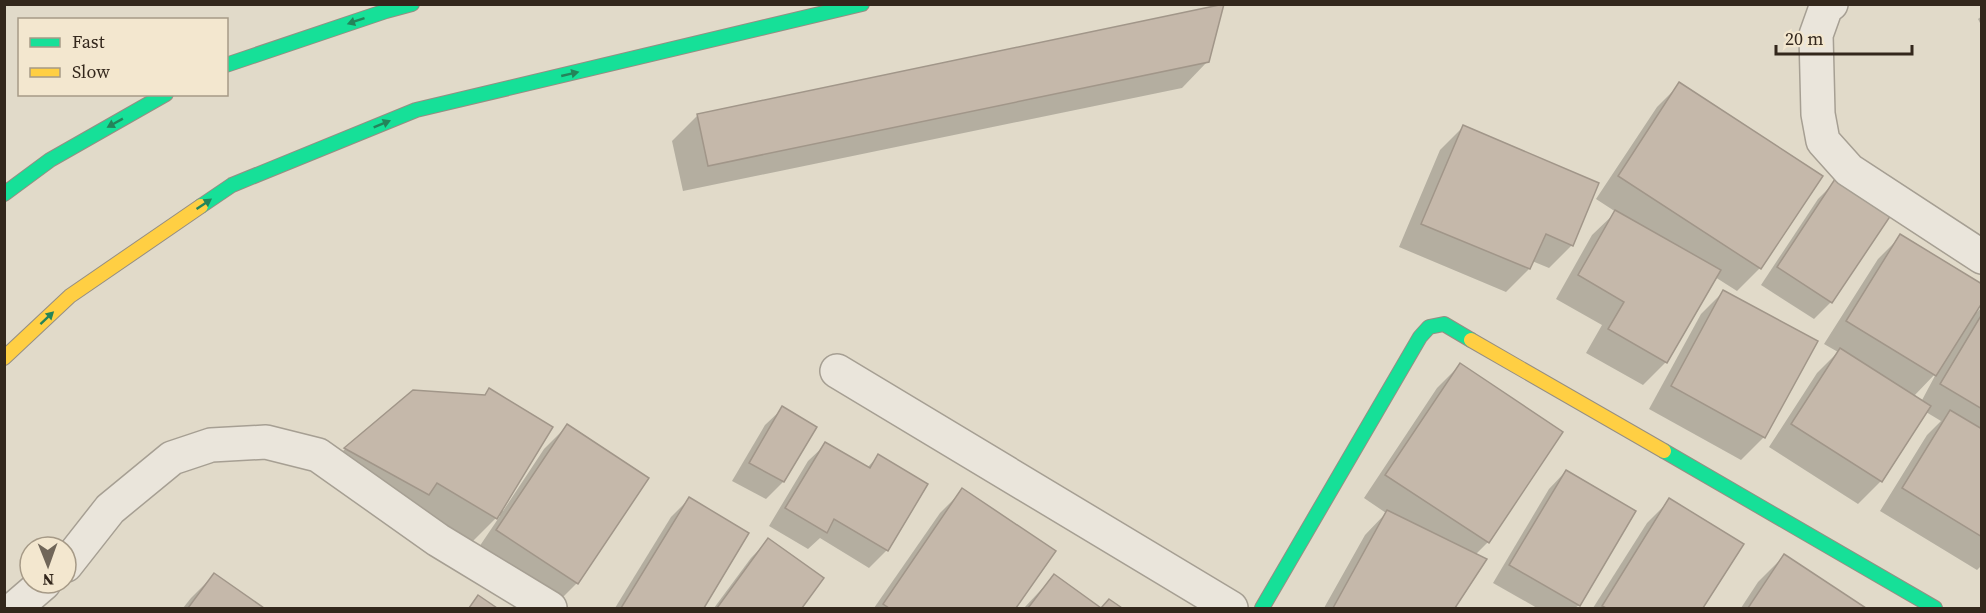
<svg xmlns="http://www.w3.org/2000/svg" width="1986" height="613" font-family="'Source Serif 4',serif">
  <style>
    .shadow { fill: #0003; fill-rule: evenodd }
    .building { fill: #c5b8aa; stroke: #a19689; stroke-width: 1.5 }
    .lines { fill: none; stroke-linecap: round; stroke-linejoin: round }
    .street-casing { stroke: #a69f93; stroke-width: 36 }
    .fast-casing { stroke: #958e83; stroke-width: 16 }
    .slow-casing { stroke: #958e83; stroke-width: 16 }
    .street { stroke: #eae5db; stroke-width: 33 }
    .fast { stroke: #16e098; stroke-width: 14 }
    .slow { stroke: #ffcf43; stroke-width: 14 }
    .oneway { fill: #24845a }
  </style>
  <rect width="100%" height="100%" fill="#e1dac9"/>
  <g class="shadow">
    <polygon points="1982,16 1982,27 1978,19"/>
    <polygon points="1208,61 1182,88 683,191 672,141 698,115"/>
    <polygon points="1680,84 1821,177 1760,268 1737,291 1715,277 1666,362 1643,385 1586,353 1602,325 1556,299 1592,235 1616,212 1596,199 1657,107"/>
    <polygon points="1463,127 1572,245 1549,268 1532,261 1529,269 1506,292 1399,247 1440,150"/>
    <polygon points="1836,181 1831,302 1814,319 1761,285 1818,199"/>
    <path d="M1901,236L1973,316L1982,307V565L1977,570L1880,511L1927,435L1941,421L1926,412L1881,481L1858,504L1769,447L1817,373L1838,352L1824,344L1878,259ZM1937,372L1921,402L1913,397Z"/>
    <polygon points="1724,291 1764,437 1741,460 1649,409 1701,314"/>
    <polygon points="1460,365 1488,542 1475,555 1485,559 1453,608 1324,608 1365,535 1386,513 1364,498 1437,388"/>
    <polygon points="489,390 501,510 503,511 544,449 567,426 577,583 554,606 475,553 500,516 499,515 473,541 416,506 323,471 345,449 414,391 483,397"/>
    <polygon points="783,408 815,427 783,482 766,499 732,481 765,425"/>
    <polygon points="826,444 867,468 878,456 887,550 869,568 820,538 808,549 769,526 808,461"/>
    <polygon points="1566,471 1579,605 1575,608 1537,608 1493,583 1549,489"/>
    <polygon points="963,490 1054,552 1015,608 874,608 940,513"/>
    <polygon points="689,499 747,534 702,608 615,608 671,517"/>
    <polygon points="1670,500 1742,544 1701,608 1593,608 1647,523"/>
    <polygon points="768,540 822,578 800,608 714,608 751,558"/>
    <polygon points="1784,556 1864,608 1741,608 1758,582"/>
    <polygon points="214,575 261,608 183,608 191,598"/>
    <polygon points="1054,576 1098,608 1024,608"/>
  </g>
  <g class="building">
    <polygon points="1224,4 1209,62 708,166 697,114"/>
    <polygon points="1679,82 1823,176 1761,269 1618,176"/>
    <polygon points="1463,125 1599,183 1573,246 1546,234 1530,269 1421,224"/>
    <polygon points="1835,179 1891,215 1832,303 1777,267"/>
    <polygon points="1615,210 1721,270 1667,363 1608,329 1624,302 1578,275"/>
    <polygon points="1900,234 1982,284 1982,303 1936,376 1846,321"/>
    <polygon points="1723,290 1818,341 1765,438 1671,386"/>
    <polygon points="1982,314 1982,409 1940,384"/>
    <polygon points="1840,348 1931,406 1882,482 1791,424"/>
    <polygon points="1460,363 1563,432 1489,543 1385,475"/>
    <polygon points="489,388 553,427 497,519 437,483 429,495 344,448 413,390 485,395"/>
    <polygon points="782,406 817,427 784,482 749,463"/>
    <polygon points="1950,410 1982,429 1982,537 1902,488"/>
    <polygon points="567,424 649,478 578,584 496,530"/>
    <polygon points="825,442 870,468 878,454 928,484 888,551 834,519 827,533 785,508"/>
    <polygon points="1566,470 1636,511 1580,606 1509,565"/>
    <polygon points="962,488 1056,551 1016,608 889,608 883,604"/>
    <polygon points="689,497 749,533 704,608 621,608"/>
    <polygon points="1669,498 1744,544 1703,608 1606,608 1602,606"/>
    <polygon points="1387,510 1487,559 1455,608 1333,608"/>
    <polygon points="768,538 824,578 802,608 717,608"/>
    <polygon points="1784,554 1866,608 1748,608"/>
    <polygon points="214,573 264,608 188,608"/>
    <polygon points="1054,574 1101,608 1028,608"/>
    <polygon points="478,595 497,608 469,608"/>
    <polygon points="1109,599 1122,608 1101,608"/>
  </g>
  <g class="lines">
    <defs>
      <g id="street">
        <polyline points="1831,4 1826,7 1816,35 1818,114 1823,141 1849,170 1982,257"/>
        <polyline points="837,371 1231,608"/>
        <polyline points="66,565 110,509 172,458 211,445 266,442 318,455 438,540 550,608"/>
        <polyline points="15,608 44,583"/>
      </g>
      <g id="fast">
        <polyline points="226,65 386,11 412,4"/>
        <polyline points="4,194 50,160 166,94"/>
        <polyline points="201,206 232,185 416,110 862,4"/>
        <polyline points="1664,451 1935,608"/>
        <polyline points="1262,608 1420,337 1429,327 1444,324 1471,340"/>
      </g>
      <g id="slow">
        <polyline points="1471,340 1664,451"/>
        <polyline points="4,358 70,296 201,206"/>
      </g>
    </defs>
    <use href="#street" class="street-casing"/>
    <use href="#fast" class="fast-casing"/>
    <use href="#slow" class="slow-casing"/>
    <use href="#street" class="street"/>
    <use href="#fast" class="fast"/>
    <use href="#slow" class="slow"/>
  </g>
  <defs><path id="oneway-solid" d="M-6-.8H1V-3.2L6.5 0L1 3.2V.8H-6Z" transform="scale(1.5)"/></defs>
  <g class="oneway">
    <use href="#oneway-solid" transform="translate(356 21) rotate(161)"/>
    <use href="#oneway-solid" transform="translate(570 74) rotate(-13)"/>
    <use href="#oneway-solid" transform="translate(115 123) rotate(151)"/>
    <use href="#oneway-solid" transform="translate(382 124) rotate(-22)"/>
    <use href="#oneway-solid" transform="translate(204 204) rotate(-34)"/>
    <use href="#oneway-solid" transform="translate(47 318) rotate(-43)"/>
  </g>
  <rect width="1986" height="613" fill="none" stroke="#33271c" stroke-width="12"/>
  <rect x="18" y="18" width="210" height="78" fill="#f3e7cf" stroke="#a69a87" stroke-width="1.5"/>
  <rect x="30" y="38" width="30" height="9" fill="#16e098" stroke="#a69a87" stroke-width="1.5"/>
  <text x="72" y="48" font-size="18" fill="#33271c">Fast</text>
  <rect x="30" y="68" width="30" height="9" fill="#ffcf43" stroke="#a69a87" stroke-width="1.5"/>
  <text x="72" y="78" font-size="18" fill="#33271c">Slow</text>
  <g transform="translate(48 565) rotate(179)"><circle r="28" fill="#f3e7cf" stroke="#a69a87" stroke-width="1.5"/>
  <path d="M0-4.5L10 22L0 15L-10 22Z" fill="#706659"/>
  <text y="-9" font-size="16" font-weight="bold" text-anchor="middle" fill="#33271c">N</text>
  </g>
  <path d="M1776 45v9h136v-9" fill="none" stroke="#33271c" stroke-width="3"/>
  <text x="1785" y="45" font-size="18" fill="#33271c" stroke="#f3e7cf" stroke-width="4.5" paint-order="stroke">20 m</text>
</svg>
